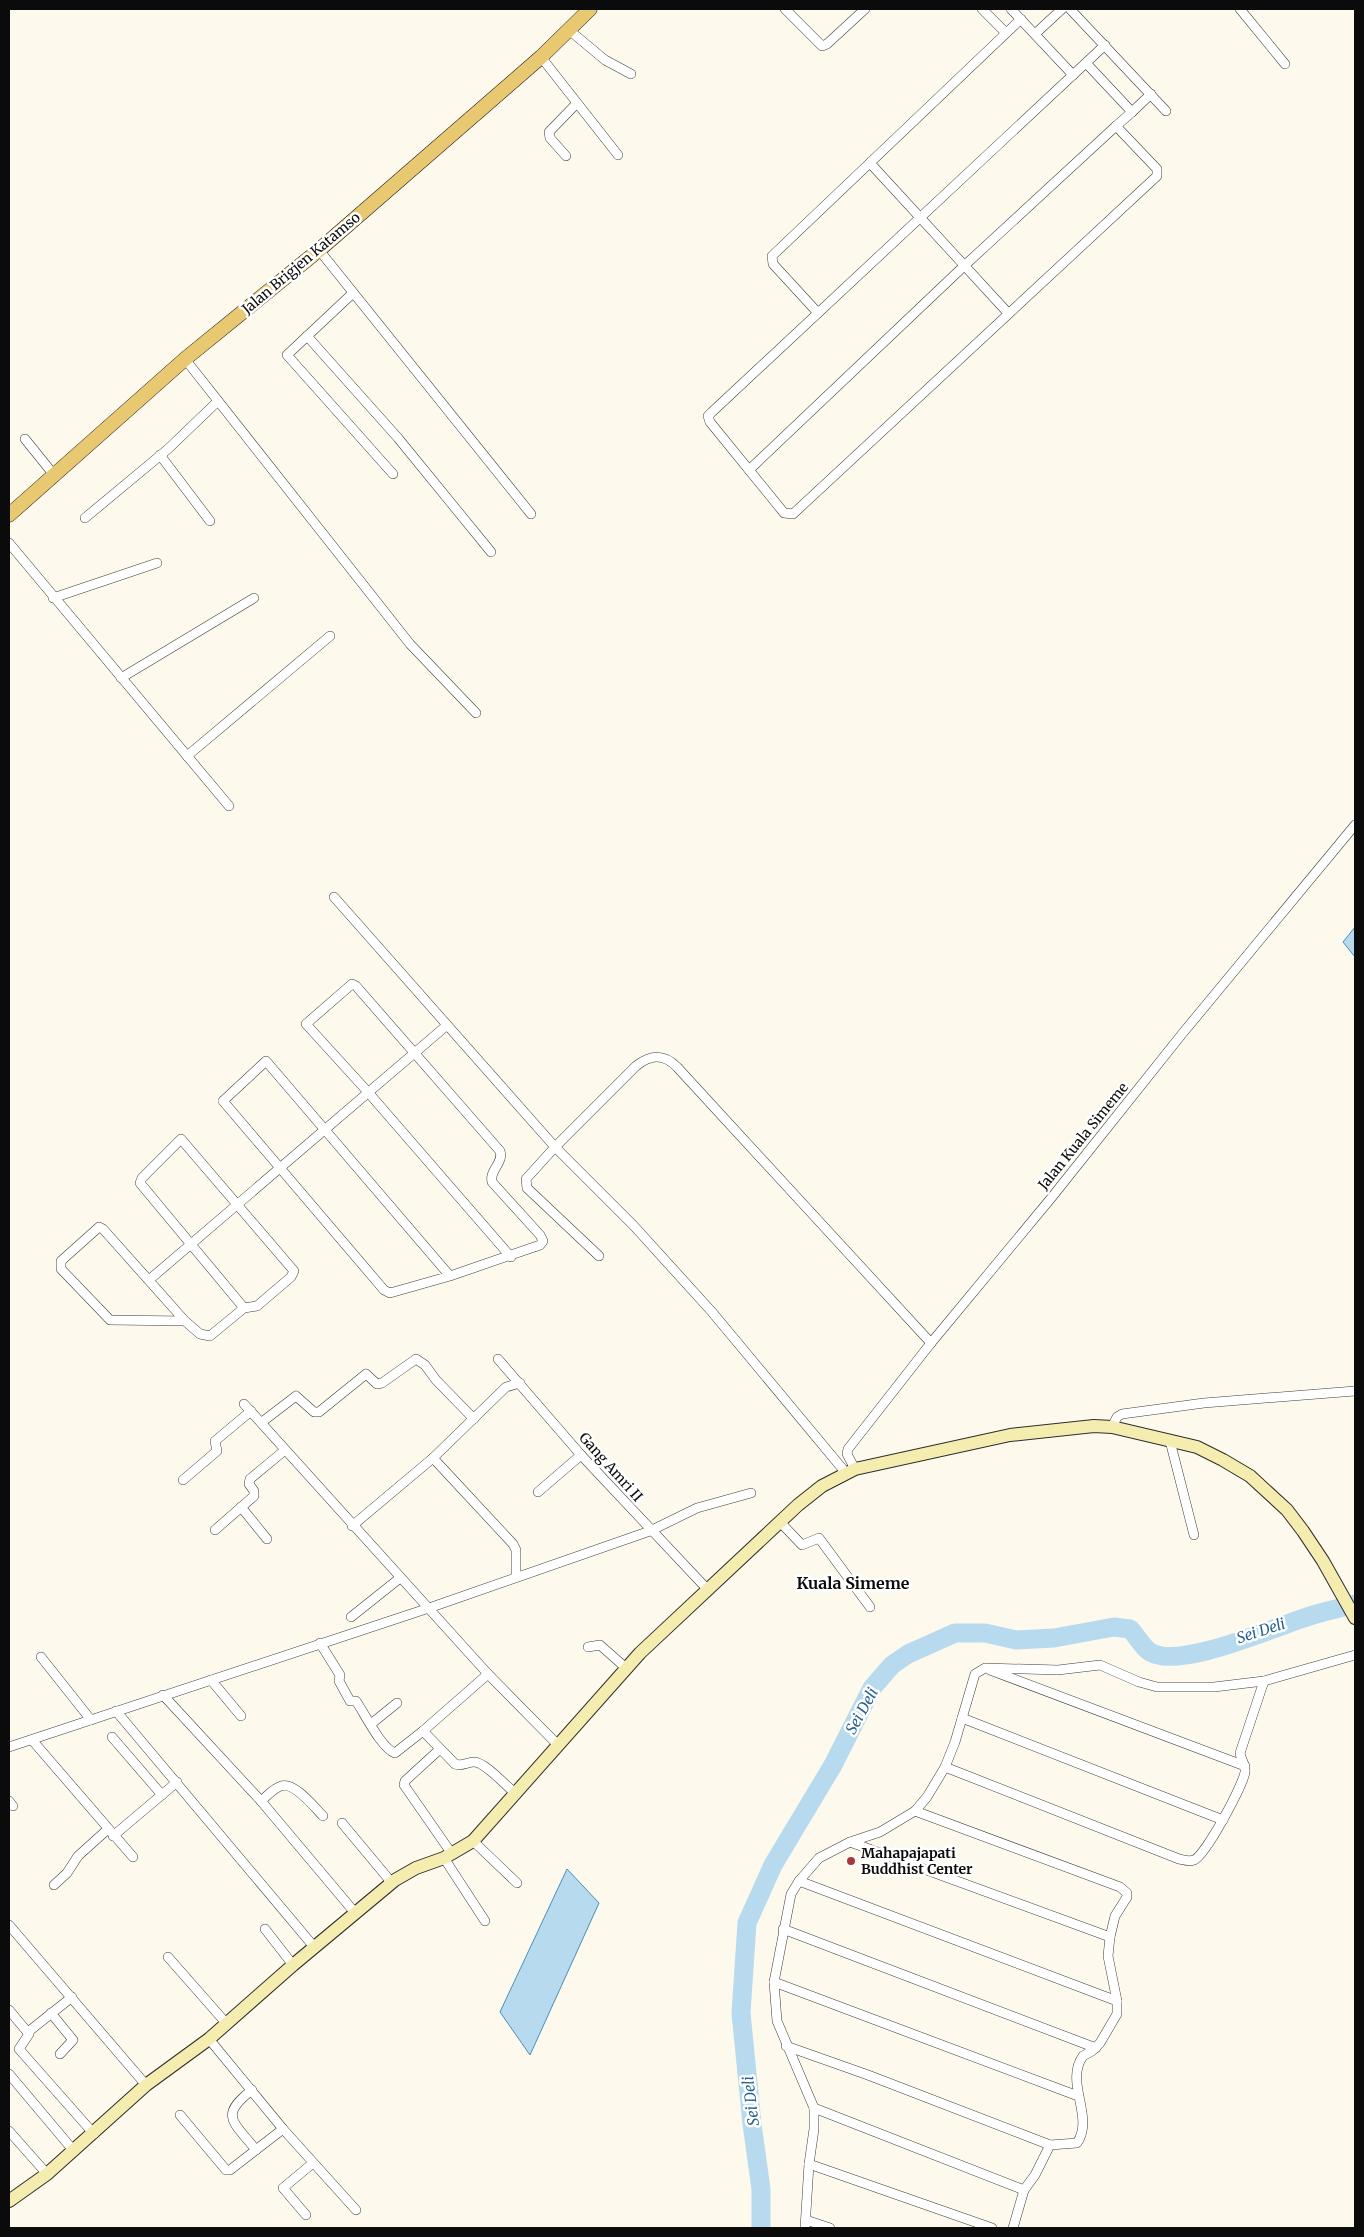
<svg xmlns="http://www.w3.org/2000/svg" width="1364" height="2237" font-family="Merriweather,serif">
  <style>
    .water { fill: #b7daee; stroke: #478fbc }
    .lines { fill: none; stroke-linecap: round; stroke-linejoin: round }
    .river { stroke: #b7daee; stroke-width: 19 }
    .street-casing { stroke: #3e3e3e; stroke-width: 10 }
    .secondary-casing { stroke: #2d2d2d; stroke-width: 14 }
    .primary-casing { stroke: #1c1c1c; stroke-width: 15 }
    .street { stroke: #fff; stroke-width: 9 }
    .secondary { stroke: #f5ecaf; stroke-width: 12 }
    .primary { stroke: #e8c871; stroke-width: 14 }
    .poi-dot { fill: #aa353d; stroke: #fff; stroke-width: 2 }
    .labels { text-anchor: middle; stroke-width: 5; stroke-linejoin: round; paint-order: stroke }
    .street-label { font-size: 14px; fill: #0b0b0b; stroke: #fff }
    .poi-label { font-size: 14px; font-weight: bold; fill: #0b0b0b; stroke: #fff; text-anchor: start }
    .water-label { font-size: 15px; font-style: italic; fill: #25628d; stroke: #fff }
    .quarter-label { font-size: 16px; font-weight: bold; fill: #0b0b0b; stroke: #fff }
  </style>
  <rect width="100%" height="100%" fill="#fdf9ec"/>
  <g class="water">
    <polygon points="1355,927 1355,957 1343,942"/>
    <polygon points="567,1869 599,1903 530,2055 500,2012"/>
  </g>
  <g class="lines">
    <path class="river" d="M761,2228V2189L752,2124L741,2013L747,1923L773,1865L833,1765L872,1688L892,1665L908,1654L955,1633H985L1016,1640L1054,1638L1114,1627L1130,1629C1137,1636 1142,1647 1150,1652C1179,1670 1272,1628 1304,1618C1320,1612 1338,1609 1355,1604"/>
    <defs>
      <g id="street">
        <polyline points="785,9 822,46 827,44 865,9"/>
        <polyline points="982,9 1006,33"/>
        <polyline points="1011,9 1073,75"/>
        <polyline points="1070,9 1166,111"/>
        <polyline points="1240,9 1285,64"/>
        <polyline points="569,30 605,60 631,74"/>
        <polyline points="1035,34 1062,9"/>
        <polyline points="541,57 618,155"/>
        <polyline points="1086,63 1132,112 1116,126 1157,169 1157,176 793,514 784,513 710,422 708,416 712,412 1105,45"/>
        <polyline points="1132,112 1151,94"/>
        <polyline points="566,156 550,138 549,132 576,104"/>
        <polyline points="870,163 1008,313"/>
        <polyline points="319,250 531,514"/>
        <polyline points="353,293 287,355 393,474"/>
        <polyline points="818,313 773,264 772,256 1021,19"/>
        <polyline points="307,336 398,438 491,552"/>
        <polyline points="185,359 410,644 476,713"/>
        <polyline points="25,439 54,475"/>
        <polyline points="160,455 210,521"/>
        <polyline points="749,470 964,266 1116,126"/>
        <polyline points="85,518 168,449 218,401"/>
        <polyline points="9,543 229,806"/>
        <polyline points="53,598 157,563"/>
        <polyline points="121,678 254,598"/>
        <polyline points="187,756 330,636"/>
        <polyline points="334,897 555,1147 634,1226 712,1312 846,1473"/>
        <path d="M599,1256L527,1188L526,1179L555,1147L636,1066C650,1055 663,1053 677,1067L931,1343"/>
        <path d="M450,1276L266,1061L223,1101L384,1290L390,1293L450,1276L540,1245L543,1241L540,1235L492,1182C489,1170 504,1163 500,1151L356,986L352,984L306,1024L367,1091L511,1257"/>
        <polyline points="149,1280 446,1026"/>
        <polyline points="185,1321 110,1320 61,1269 61,1261 99,1227 103,1229 185,1321 200,1334 210,1336 244,1308 140,1183 142,1178 181,1139 294,1271 291,1277 257,1306 244,1308"/>
        <polyline points="498,1359 581,1455 708,1590"/>
        <polyline points="244,1404 488,1674 558,1745"/>
        <polyline points="262,1422 296,1396 314,1412 319,1412 366,1374 377,1384 382,1383 416,1359 425,1365 436,1380 474,1419"/>
        <polyline points="1112,1427 1117,1417 1122,1414 1204,1403 1355,1391"/>
        <polyline points="1170,1441 1194,1535"/>
        <polyline points="433,1458 513,1544 516,1550 516,1577"/>
        <polyline points="855,1469 847,1454 848,1449 931,1343 1052,1197 1182,1034 1355,825"/>
        <polyline points="183,1480 217,1451 215,1441 251,1411"/>
        <polyline points="538,1492 581,1455"/>
        <polyline points="241,1507 267,1539"/>
        <polyline points="781,1523 802,1545 819,1538 870,1607"/>
        <polyline points="352,1526 433,1458 506,1387 520,1383"/>
        <polyline points="215,1530 254,1496 254,1491 249,1484 250,1479 285,1450"/>
        <polyline points="351,1617 400,1578"/>
        <path d="M320,1643L340,1675L339,1681L350,1701H356C365,1714 381,1748 395,1753L423,1731L488,1674"/>
        <polyline points="588,1647 600,1645 626,1668"/>
        <polyline points="41,1657 91,1720"/>
        <polyline points="990,1670 1245,1766"/>
        <polyline points="211,1680 241,1716"/>
        <polyline points="163,1695 261,1801 356,1914"/>
        <polyline points="116,1711 315,1948"/>
        <polyline points="962,1718 1223,1820"/>
        <polyline points="371,1724 397,1703"/>
        <path d="M423,1731L455,1764C462,1767 467,1762 474,1762C485,1762 506,1786 515,1793"/>
        <polyline points="112,1737 162,1795"/>
        <polyline points="32,1740 133,1857"/>
        <polyline points="9,1747 429,1608 650,1531 697,1508 751,1493"/>
        <polyline points="440,1749 405,1781 404,1785 452,1854"/>
        <path d="M945,1767L1179,1859C1184,1860 1189,1862 1194,1860C1206,1855 1243,1785 1245,1772C1246,1765 1241,1760 1240,1753L1264,1681"/>
        <polyline points="9,1801 13,1806"/>
        <path d="M261,1801C267,1796 274,1788 281,1786C294,1781 315,1808 323,1816"/>
        <path d="M915,1811L1120,1887L1127,1893V1897L1115,1916L1110,1937L1108,1956L1117,2001V2014L1100,2043L1092,2051L1083,2056C1064,2082 1095,2117 1077,2143L1050,2145L1035,2175L1024,2190L1013,2228"/>
        <polyline points="342,1823 392,1883"/>
        <polyline points="113,1836 177,1782"/>
        <polyline points="473,1841 517,1883"/>
        <polyline points="850,1842 1110,1937"/>
        <polyline points="444,1858 485,1921"/>
        <polyline points="799,1881 1117,2001"/>
        <polyline points="54,1885 67,1873 78,1856 108,1829"/>
        <polyline points="9,1925 146,2085"/>
        <polyline points="265,1929 293,1965"/>
        <polyline points="783,1929 1096,2048"/>
        <polyline points="168,1957 226,2023"/>
        <polyline points="774,1982 1078,2096"/>
        <polyline points="9,2010 29,2034 19,2049 94,2134"/>
        <polyline points="51,2013 73,2040 60,2054"/>
        <polyline points="28,2032 72,1997"/>
        <polyline points="209,2039 283,2129 356,2210"/>
        <polyline points="786,2046 868,2075 1050,2145"/>
        <polyline points="9,2074 73,2150"/>
        <path d="M252,2090C218,2116 234,2122 256,2150"/>
        <polyline points="814,2108 1024,2190"/>
        <polyline points="180,2115 226,2170 230,2170 283,2129"/>
        <polyline points="9,2131 47,2174"/>
        <polyline points="809,2164 992,2228"/>
        <polyline points="306,2215 283,2188 313,2163"/>
        <polyline points="806,2220 830,2228"/>
        <polyline points="805,2228 809,2164 814,2129 814,2108 777,2021 774,1982 791,1894 799,1881 819,1858 850,1842 880,1832 915,1811 927,1797 945,1767 955,1742 975,1674 985,1668 1058,1670 1100,1665 1139,1682 1157,1687 1214,1687 1264,1681 1355,1655"/>
      </g>
      <polyline id="secondary" points="9,2201 47,2174 146,2085 209,2039 293,1965 395,1880 416,1868 444,1858 473,1841 640,1653 798,1505 822,1486 855,1469 1010,1435 1094,1426 1112,1427 1197,1447 1223,1460 1250,1476 1287,1510 1303,1531 1323,1561 1355,1618"/>
      <polyline id="primary" points="9,515 185,359 319,250 541,57 590,9"/>
    </defs>
    <use href="#street" class="street-casing"/>
    <use href="#secondary" class="secondary-casing"/>
    <use href="#primary" class="primary-casing"/>
    <use href="#street" class="street"/>
    <use href="#secondary" class="secondary"/>
    <use href="#primary" class="primary"/>
  </g>
  <circle class="poi-dot" cx="851" cy="1861" r="5"/>
  <g class="labels">
    <g class="street-label">
      <text transform="translate(301 263) rotate(-40)" y="5">Jalan Brigjen Katamso</text>
      <text transform="translate(1083 1136) rotate(-51)" y="5">Jalan Kuala Simeme</text>
      <text transform="translate(611 1467) rotate(48)" y="5">Gang Amri II</text>
    </g>
    <g class="poi-label">
      <text x="861" y="1858">Mahapajapati<tspan x="861" dy="16">Buddhist Center</tspan></text>
    </g>
    <g class="water-label">
      <text transform="translate(1261 1631) rotate(-18)" y="5">Sei Deli</text>
      <text transform="translate(862 1711) rotate(-61)" y="5">Sei Deli</text>
      <text transform="translate(751 2101) rotate(-97)" y="5">Sei Deli</text>
    </g>
    <g class="quarter-label">
      <text x="853" y="1589">Kuala Simeme</text>
    </g>
  </g>
  <rect width="1364" height="2237" fill="none" stroke="#0b0b0b" stroke-width="20"/>
</svg>
